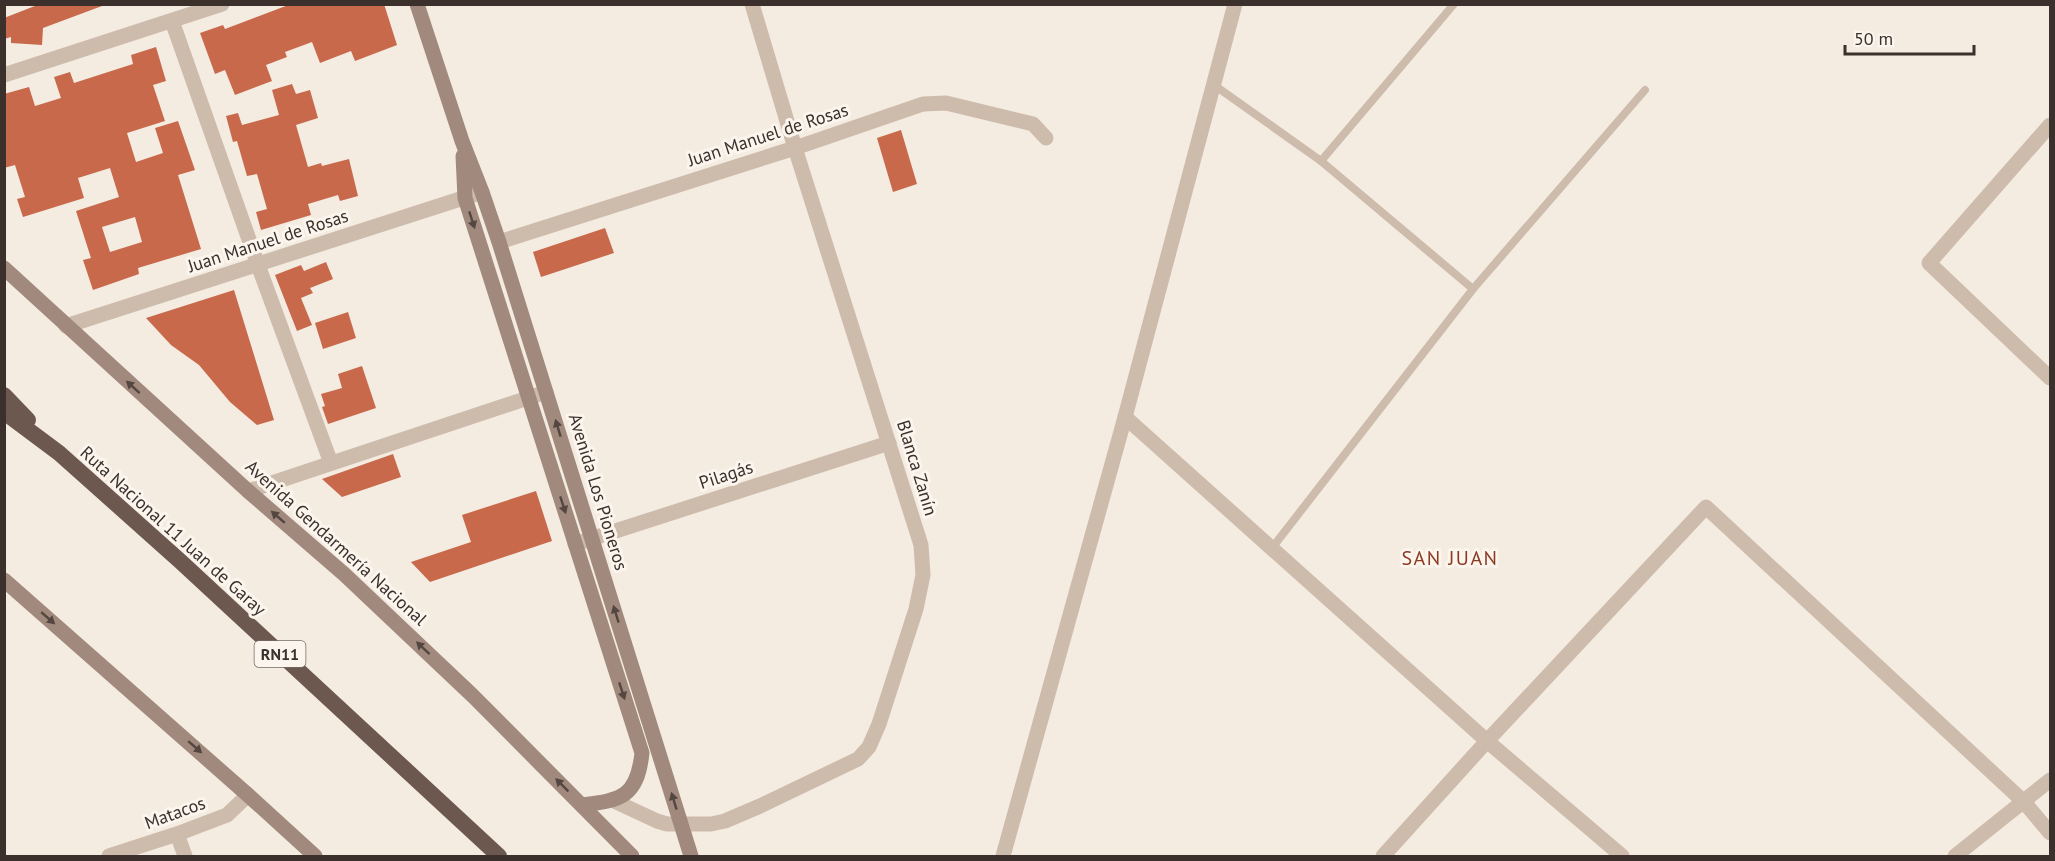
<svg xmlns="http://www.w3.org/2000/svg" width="2055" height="861" font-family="'PT Sans',sans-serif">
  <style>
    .building { fill: #c8694b; fill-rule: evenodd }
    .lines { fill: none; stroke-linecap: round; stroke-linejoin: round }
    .service { stroke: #cdbbac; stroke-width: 8 }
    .minor { stroke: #cdbbac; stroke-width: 15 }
    .secondary { stroke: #a18a7d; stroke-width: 15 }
    .trunk { stroke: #6c584f; stroke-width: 16 }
    .oneway { fill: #544640 }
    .labels { text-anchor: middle; stroke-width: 6; stroke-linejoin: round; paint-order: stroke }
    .shield { fill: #fbf5ee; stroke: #756b66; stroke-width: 1.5 }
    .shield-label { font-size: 16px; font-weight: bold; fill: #3b302b }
    .street-label { font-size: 18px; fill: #3b302b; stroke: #fbf5ee }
    .neighbourhood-label { font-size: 20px; letter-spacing: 1.5px; fill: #8c3b22; stroke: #fbf5ee }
  </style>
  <rect width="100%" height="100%" fill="#f4ebe1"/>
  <g class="building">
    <polygon points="40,4 101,4 102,6 43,28 42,45 11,43 11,37 4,39 4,18"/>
    <polygon points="291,4 384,4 397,45 355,61 351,51 320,63 312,42 285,52 287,57 266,65 272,81 235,95 225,70 215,74 200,33 223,25 225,29"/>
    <path d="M156,47L166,81L153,85L165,121L127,133L136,162L163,153L155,128L178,121L195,170L178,175L201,249L138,268L139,274L93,290L83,260L91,258L76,211L119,197L110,168L78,178L84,198L23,217L17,199L25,197L15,165L4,168V94L29,87L35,106L61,98L54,77L70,72L74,83L133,64L131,55ZM135,217L142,242L110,252L102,227Z"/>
    <polygon points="292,84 296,94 310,90 318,118 296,125 308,167 321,163 322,166 349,159 358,196 340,201 338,195 308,204 311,215 261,230 256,212 267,209 257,174 247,176 237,141 233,142 226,116 238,113 242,125 279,115 272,90"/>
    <polygon points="901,130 917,184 893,192 877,138"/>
    <polygon points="605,228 614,253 541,277 533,252"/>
    <polygon points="326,262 333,279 310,288 313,293 301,298 312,325 297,331 275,275 301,265 304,271"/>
    <polygon points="234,290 274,420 257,425 230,402 199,365 171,345 146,318"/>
    <polygon points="348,312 356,338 323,349 315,323"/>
    <polygon points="362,366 376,408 328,424 322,407 325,406 321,394 342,388 338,374"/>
    <polygon points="393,454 401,477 342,497 322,479"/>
    <polygon points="536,491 552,541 430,582 411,562 471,542 462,515"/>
  </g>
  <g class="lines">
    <g class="service">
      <polyline points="1214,85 1321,161 1473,289 1272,548"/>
      <polyline points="1321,161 1454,4"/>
      <polyline points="1473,289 1645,90"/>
    </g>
    <g class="minor">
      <polyline points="172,21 258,265 331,463"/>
      <polyline points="4,75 222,4"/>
      <polyline points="2050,125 1929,263 2050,378"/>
      <polyline points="499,242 795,148 923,104 946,103 1033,124 1046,138"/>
      <polyline points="66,326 482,192"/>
      <polyline points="1125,417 1487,741 1622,856"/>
      <polyline points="248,491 546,392"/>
      <polyline points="575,544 889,443"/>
      <polyline points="614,801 657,821 667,824 711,824 725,821 760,806 858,759 869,747 879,724 916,609 923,575 921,545 795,148 752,4"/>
      <polyline points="177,834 185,856"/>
      <polyline points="109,856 177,834 227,815 248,795"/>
      <polyline points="1003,856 1125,417 1235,4"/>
      <polyline points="1383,856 1487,741 1706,507 2024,802 2050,833"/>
      <polyline points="1955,856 2050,780"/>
    </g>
    <g class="secondary">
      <polyline points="417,4 462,141 482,192 499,242 691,856"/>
      <path d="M463,156L465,198L642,753C637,797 622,800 582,805"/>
      <polyline points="4,268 248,491 344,574 473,696 632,856"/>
      <polyline points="4,580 248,795 315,856"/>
    </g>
    <g class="trunk">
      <polyline points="4,395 28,420"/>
      <polyline points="4,412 59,453 180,561 499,856"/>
    </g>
  </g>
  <defs><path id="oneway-solid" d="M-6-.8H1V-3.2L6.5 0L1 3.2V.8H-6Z" transform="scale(1.5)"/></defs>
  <g class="oneway">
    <use href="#oneway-solid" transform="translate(472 220) rotate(72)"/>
    <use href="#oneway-solid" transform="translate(133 387) rotate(-138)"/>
    <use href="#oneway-solid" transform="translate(558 428) rotate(-107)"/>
    <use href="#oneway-solid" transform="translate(563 505) rotate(72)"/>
    <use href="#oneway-solid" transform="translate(278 517) rotate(-139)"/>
    <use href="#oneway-solid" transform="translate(616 614) rotate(-107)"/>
    <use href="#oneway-solid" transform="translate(48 618) rotate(41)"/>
    <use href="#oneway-solid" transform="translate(423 648) rotate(-137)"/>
    <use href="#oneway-solid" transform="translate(622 691) rotate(72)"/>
    <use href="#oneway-solid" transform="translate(195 747) rotate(41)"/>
    <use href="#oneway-solid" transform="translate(562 785) rotate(-135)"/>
    <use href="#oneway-solid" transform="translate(674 801) rotate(-107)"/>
  </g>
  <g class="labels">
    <rect class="shield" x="254.5" y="641" width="51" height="26" rx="4.5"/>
    <g class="shield-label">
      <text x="280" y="660">RN11</text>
    </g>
    <g class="street-label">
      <text transform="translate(768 135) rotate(-18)" y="6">Juan Manuel de Rosas</text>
      <text transform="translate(268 241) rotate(-18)" y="6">Juan Manuel de Rosas</text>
      <text transform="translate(917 468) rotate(73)" y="6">Blanca Zanín</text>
      <text transform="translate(726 475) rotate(-18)" y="6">Pilagás</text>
      <text transform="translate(598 492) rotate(73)" y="6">Avenida Los Pioneros</text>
      <text transform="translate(173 531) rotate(42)" y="6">Ruta Nacional 11 Juan de Garay</text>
      <text transform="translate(336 543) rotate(42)" y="6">Avenida Gendarmería Nacional</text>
      <text transform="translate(175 813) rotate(-20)" y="6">Matacos</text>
    </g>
    <g class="neighbourhood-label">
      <text x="1450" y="565">SAN JUAN</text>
    </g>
  </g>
  <rect width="2055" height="861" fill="none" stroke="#3b302b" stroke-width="12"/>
  <path d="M1845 45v9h129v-9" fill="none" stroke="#3b302b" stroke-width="3"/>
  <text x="1854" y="45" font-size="18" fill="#3b302b" stroke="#fbf5ee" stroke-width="4.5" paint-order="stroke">50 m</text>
</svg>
